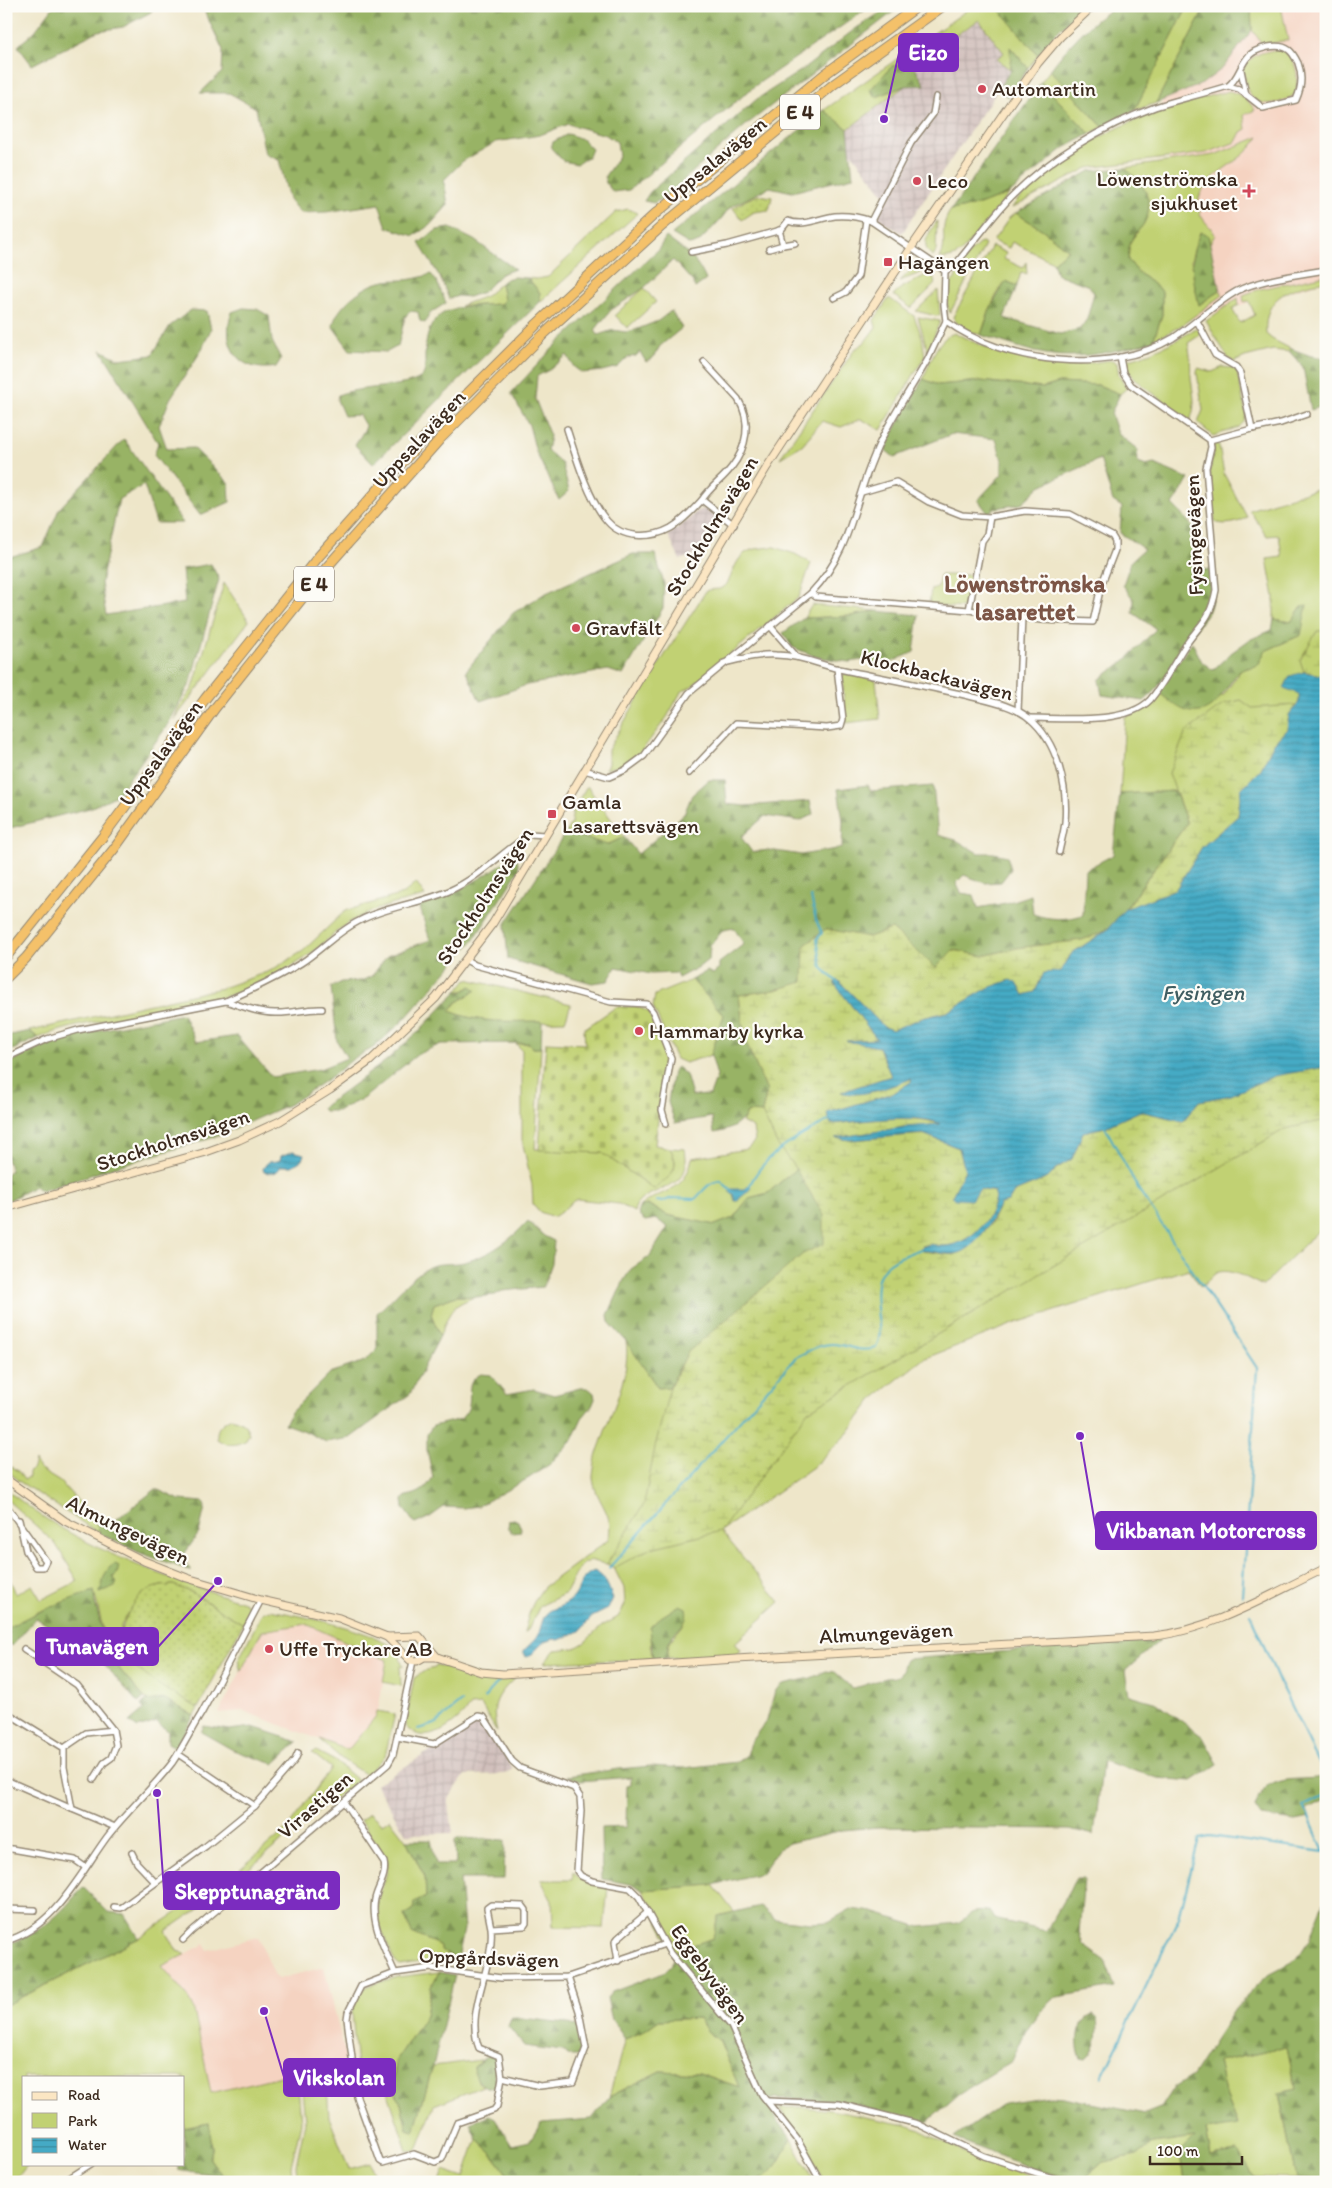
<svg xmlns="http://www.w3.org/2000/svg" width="1332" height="2188" font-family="Itim,sans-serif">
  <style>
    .built { fill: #f5d3c1 }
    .industrial { fill: url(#industrial-grid) }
    .green { fill: #c1d173; stroke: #7e7e48 }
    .forest { fill: url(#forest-firs); stroke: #6a6e42 }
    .wetland { fill: url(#wetland-marsh); stroke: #7e7e48 }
    .cemetery { fill: url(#cemetery-stones); stroke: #7e7e48 }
    .garden { fill: url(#garden-dots); stroke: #7e7e48 }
    .water { fill: url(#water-rules); stroke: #406a72 }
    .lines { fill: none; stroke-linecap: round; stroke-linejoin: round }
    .stream { stroke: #45aac5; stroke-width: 2 }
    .street-casing { stroke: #948874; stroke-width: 8 }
    .secondary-casing { stroke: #948874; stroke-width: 9 }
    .highway-casing { stroke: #948874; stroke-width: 11 }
    .street { stroke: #fff; stroke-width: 5 }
    .secondary { stroke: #fbe6c3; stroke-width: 7 }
    .highway { stroke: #f4c16a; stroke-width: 9 }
    .poi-dot { fill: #d1495b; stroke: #fdfcf7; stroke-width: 2 }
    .labels { text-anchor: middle; stroke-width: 4.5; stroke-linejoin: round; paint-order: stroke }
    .shield { fill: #fdfcf7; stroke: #75695f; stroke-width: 1 }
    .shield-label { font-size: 20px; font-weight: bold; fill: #3b2a1e }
    .poi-label { font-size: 21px; fill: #3b2a1e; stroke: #fdfcf7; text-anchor: start }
    .street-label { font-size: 21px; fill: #3b2a1e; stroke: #fdfcf7 }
    .water-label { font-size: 22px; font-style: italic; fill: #3f5d61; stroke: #fdfcf7 }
    .quarter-label { font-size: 24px; font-weight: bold; fill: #7c5546; stroke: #fdfcf7 }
    .leader { fill: none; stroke: #7b2cbf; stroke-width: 2 }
    .callout-dot { fill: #7b2cbf; stroke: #fdfcf7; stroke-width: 2 }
    .callout { fill: #7b2cbf; stroke: #7b2cbf; stroke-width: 2 }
    .callout-label { font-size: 22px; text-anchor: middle; font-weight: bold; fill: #fff }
  </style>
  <defs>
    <pattern id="industrial-grid" width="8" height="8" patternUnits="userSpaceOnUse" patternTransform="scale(1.25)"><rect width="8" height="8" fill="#d1c0bc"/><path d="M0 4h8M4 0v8" fill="none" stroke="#b4a5a1"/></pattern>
    <pattern id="forest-firs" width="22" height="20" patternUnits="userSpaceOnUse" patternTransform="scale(1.25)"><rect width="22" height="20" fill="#98b365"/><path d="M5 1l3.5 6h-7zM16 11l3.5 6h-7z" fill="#7d9253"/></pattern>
    <pattern id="wetland-marsh" width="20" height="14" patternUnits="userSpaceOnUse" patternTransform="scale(1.25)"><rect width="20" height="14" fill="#c1d173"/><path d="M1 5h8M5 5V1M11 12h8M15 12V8" fill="none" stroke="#a7b463"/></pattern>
    <pattern id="cemetery-stones" width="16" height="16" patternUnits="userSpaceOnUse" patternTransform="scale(1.25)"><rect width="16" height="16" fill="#c1d173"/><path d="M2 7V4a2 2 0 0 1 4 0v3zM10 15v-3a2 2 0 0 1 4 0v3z" fill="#a7b463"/></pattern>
    <pattern id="garden-dots" width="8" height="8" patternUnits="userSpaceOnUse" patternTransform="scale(1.25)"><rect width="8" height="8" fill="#c1d173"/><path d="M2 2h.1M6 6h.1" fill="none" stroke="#a7b463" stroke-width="1.8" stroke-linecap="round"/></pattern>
    <pattern id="water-rules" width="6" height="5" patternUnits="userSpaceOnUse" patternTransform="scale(1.25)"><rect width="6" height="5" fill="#45aac5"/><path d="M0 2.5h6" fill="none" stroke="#3b8b9f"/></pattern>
  </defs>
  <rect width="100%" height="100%" fill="#fdfcf7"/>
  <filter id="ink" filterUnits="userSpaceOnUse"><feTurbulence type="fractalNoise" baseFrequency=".02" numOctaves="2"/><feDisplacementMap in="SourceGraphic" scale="10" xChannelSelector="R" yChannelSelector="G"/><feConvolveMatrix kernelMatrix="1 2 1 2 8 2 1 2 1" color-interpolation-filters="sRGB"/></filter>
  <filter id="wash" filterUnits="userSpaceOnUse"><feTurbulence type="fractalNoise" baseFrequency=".0096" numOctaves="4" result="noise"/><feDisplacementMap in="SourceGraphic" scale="20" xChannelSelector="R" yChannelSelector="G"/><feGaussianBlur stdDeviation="1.12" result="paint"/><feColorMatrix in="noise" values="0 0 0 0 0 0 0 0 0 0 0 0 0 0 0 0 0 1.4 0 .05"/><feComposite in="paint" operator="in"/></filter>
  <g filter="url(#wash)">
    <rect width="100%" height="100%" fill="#eee6c9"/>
    <g class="built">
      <polygon points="1251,6 1326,6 1326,281 1188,320 1162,101 1202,84 1252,30"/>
      <polygon points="306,1624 387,1660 377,1716 348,1750 243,1711 219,1713 262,1631"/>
      <polygon points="258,1937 275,1976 279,1979 324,1967 347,2062 297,2072 211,2094 193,2006 188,1997 162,1966 205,1944 208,1950"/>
    </g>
    <g class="industrial">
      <polygon points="980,20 1005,54 996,59 1011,70 902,233 876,218 886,197 850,151 848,129 905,86 925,85 912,63"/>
      <polygon points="705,509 720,521 705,550 680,560 668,535 687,521 697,511"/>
      <polygon points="476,1722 484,1723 513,1769 504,1774 465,1775 448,1800 453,1833 406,1834 376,1785"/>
    </g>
    <g class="green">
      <polygon points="973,6 996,6 1038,55 1028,68 1011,48 1011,70 996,59 1004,53 979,20 912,63 892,66 871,90 876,97 905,86 848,129 824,110"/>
      <polygon points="1188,6 1206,6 1156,103 1134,111"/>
      <polygon points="1251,6 1281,6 1288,40 1263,45 1252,30"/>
      <path d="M1278,49C1297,54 1299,77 1296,93C1285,104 1258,110 1249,93C1245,86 1245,77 1243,69C1252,53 1262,53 1278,49Z"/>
      <polygon points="1050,70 1103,127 1090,134 1041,82"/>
      <path d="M1229,91C1241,94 1248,99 1255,110L1244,115L1246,129L1241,132L1236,142L1206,153L1088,168L1012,208C1021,193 1034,184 1047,173C1104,127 1159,108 1229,91Z"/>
      <path d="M1259,137C1255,142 1251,148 1246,152C1230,168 1190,183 1200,213C1203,222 1212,227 1215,235L1210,243L1207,235L1200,232L1191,260L1199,305L1220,290L1223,295L1182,325L1153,341L1162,315V291L1139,273L1128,260L1130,242L1144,223L1149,207L1146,192L1124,168L1214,155Z"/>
      <path d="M1010,193L963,250C956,257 950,259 940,258C949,241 937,229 951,210L982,204Z"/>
      <polygon points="628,209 638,213 540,302 540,293 528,278 536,279 548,277 616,212"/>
      <polygon points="1016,213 1043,230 1068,250 1053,262 1012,242 1009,248 993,241 1010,217"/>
      <path d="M937,221L936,251L933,256C918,246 930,232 937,221Z"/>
      <polygon points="983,243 985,245 950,313 947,305 949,285 955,279 959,266 966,256 979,244"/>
      <path d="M992,246L1006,253L1004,259L1023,268L1026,262L1027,274L1021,272L1017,286L1006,281C993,297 987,316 981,335C969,331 959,329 953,317Z"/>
      <polygon points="915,266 925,267 923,272 900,281"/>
      <polygon points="928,274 933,276 935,284 911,308 893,295 901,288"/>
      <path d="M1326,275V281C1294,287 1263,293 1266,334L1272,339L1289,348L1290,352L1273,350L1245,357L1234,362L1228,358L1206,321L1238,298L1239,305L1232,309L1240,323L1255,315L1249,301L1244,302L1243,295L1260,289Z"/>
      <polygon points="501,283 504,300 500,304 460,306 486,296"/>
      <polygon points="644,288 656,302 627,328 615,315"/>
      <polygon points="938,290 940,315 936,316 916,311"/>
      <polygon points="889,298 914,316 922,337 925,356 881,430 861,419 841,427 822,421 802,445 780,458 855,349 864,343 876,327 874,320"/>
      <polygon points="918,317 940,321 928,352"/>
      <path d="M1196,328L1200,331V335L1188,343C1191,356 1190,365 1191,378C1193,396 1197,403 1190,421L1141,384L1128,371L1126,360C1152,353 1174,343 1196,328Z"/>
      <path d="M956,333C986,351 1036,364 1070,365C1084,365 1099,361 1112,360L1117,363L1119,376L1127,388L1120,394L1098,385L1059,383L1043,388L981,381L938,385L923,379C930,364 937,336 956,333Z"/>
      <polygon points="1223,367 1232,368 1237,372 1246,414 1244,422 1239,427 1213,436 1198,423 1203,410 1197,373 1198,368 1212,372"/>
      <path d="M1213,442H1216L1219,446L1224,474L1247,517C1240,523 1224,526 1215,522L1210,471L1214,448Z"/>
      <polygon points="1326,486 1326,673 1321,675 1300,694 1299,702 1125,909 1187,823 1175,791 1120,794 1125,717 1145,709 1158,692 1223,696 1241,670 1258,665 1265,651 1301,635 1302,606 1291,622 1274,619 1274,597 1267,559 1282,557 1279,535 1267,536 1249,510"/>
      <path d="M774,547L795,554L811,563L799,597L692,686L681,692L667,717L640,753L620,766L605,769L608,764V750L645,686L706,591C712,588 718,591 724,587C728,584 730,578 732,573C742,549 749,549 774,547Z"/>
      <polygon points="940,575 969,575 973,580 968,605 962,608 929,605 931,589 938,587"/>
      <polygon points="224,583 249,621 174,720 178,709 193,688"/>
      <polygon points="812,605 876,611 851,616 804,618"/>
      <polygon points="845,673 876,680 880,719 846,723 842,677"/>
      <polygon points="587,786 624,837 607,845 566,832 571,823 573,809"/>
      <path d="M416,883L425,896C402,902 378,907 357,918C339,927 327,941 312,953C288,971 256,987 227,996C166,1017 98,1014 38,1038L30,1031L222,988L270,971L303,951L345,911L403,894Z"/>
      <path d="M467,979L571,1004L565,1021C527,1021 485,1027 450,1011L456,1003L476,990L457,991Z"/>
      <polygon points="692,980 724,1015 711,1055 685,1063 676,1059 653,1007 655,995"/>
      <path d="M529,1043L532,1048H541L535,1149L602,1153L654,1189L674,1170L675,1161L670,1148L685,1149C686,1156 687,1165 684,1172C675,1192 637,1190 634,1212L619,1204L577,1199C568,1203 565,1211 553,1217L540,1212L533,1204L532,1185L522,1140V1050L516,1044Z"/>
      <path d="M1326,1067V1223L1263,1286C1251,1280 1230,1267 1216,1273C1211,1276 1207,1283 1201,1287L1189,1269L1016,1323L923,1359L874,1398L847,1434L813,1467L721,1531L780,1602L735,1643L741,1650L736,1656L667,1658L669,1642L684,1624L650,1645L653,1659L544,1663L555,1650L575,1648L584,1643L602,1626L618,1617L625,1605L624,1588L614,1568L607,1564L591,1561L583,1564L579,1568L566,1593L540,1606L528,1630L524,1633C528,1615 532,1601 544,1587L608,1540C616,1513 595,1502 593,1478C593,1474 594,1468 595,1463C596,1454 600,1446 603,1437C613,1407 631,1374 626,1341L658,1388L688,1352L824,1244L814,1153L768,1193L749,1198L733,1218L715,1225L667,1215L649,1205L640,1206C664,1187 684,1195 692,1158L747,1149L755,1141L753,1128L742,1122L748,1112L932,1120Z"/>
      <path d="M456,1296L476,1297C450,1305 450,1312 440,1336L431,1314L434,1304Z"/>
      <path d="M231,1418C241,1421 246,1423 249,1434L245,1441C234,1446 227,1446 217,1439C216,1427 221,1424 231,1418Z"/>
      <polygon points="35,1461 39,1469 60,1482 95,1519 100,1534 17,1480 6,1468 11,1467 18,1471 24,1480 29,1477 29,1472 33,1468"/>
      <path d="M6,1490C22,1501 37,1514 53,1523C112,1559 178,1582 244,1602L248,1605L249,1610L243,1624L191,1592L173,1585L160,1586L127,1614L121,1626L122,1642L138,1670L198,1708L194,1716L165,1699L147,1701L110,1658L94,1591L38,1612L9,1627L6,1635V1570L16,1594L32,1585L41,1600L78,1581L55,1543L6,1499Z"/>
      <path d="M269,1610C294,1614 383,1632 397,1651C400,1655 401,1661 403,1666H400L401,1686L383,1682L387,1660L306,1624L262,1631L241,1671L238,1661L262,1613Z"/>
      <path d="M437,1665L481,1676L514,1679C495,1697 491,1706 497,1732L481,1705L470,1706C456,1725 425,1749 405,1726L414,1678L426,1670L435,1668Z"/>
      <polygon points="377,1711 395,1714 385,1756 366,1775 343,1760 319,1739 348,1750 376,1716"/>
      <path d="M316,1751L335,1761L358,1781C291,1828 234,1888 166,1931L177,1951L186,1954L162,1966L188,1997L193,2006L211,2093L297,2072L301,2123L291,2166L293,2182L222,2175L210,2159L212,2149L209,2123L184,2128V2077H24V2164H28L14,2182H6V2005L139,1938L233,1875L286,1830L331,1768L312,1753Z"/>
      <path d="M370,1813L382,1824L390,1819L406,1840L425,1877L426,1897L414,1903L413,1910L404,1915L412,1933L439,1945L442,1951L458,1959L457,1965L433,1961L400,1966C393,1962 391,1953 388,1946C382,1932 375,1916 378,1900C381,1886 389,1875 387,1861L361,1820Z"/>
      <path d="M573,1871C582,1884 594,1884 608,1887L604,1928L553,1927L552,1901L541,1880H572Z"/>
      <polygon points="713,1885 734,1912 718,1916 713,1938 674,1952 642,1890"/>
      <polygon points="439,1972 431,1987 426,2015 396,2061 393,2086 401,2104 407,2129 414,2131 433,2066 481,2060 474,2067 478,2082 483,2086 434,2105 417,2150 407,2151 386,2087 384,2066 357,2068 352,2012 360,1992 365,1987 397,1977"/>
      <polygon points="699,2018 707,2031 720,2041 739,2087 699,2073 660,2071 609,2097 625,2039 642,2032 659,2020"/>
      <polygon points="1287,2047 1296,2089 1279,2094 1296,2178 1253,2177 1238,2152 1211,2156 1206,2130 1238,2124 1225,2093 1218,2062"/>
      <polygon points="326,2072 329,2117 349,2169 370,2163 377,2182 327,2182 323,2178 297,2176 296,2165 305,2122 301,2077"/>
      <polygon points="801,2107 830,2110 906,2125 920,2130 979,2160 1043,2179 1044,2182 912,2182 903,2178 882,2177 879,2182 825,2182 780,2108"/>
      <path d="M790,2137L815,2182H757C775,2172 783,2156 790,2137Z"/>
      <polygon points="1196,2138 1181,2152 1185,2182 1076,2182 1036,2170 1083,2180 1103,2162 1137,2156 1152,2144"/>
      <polygon points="477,2139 491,2152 513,2182 440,2182 444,2170 464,2177"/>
    </g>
    <g class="forest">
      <polygon points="54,6 154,6 151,12 123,27 98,31 32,65 18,46 35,31"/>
      <polygon points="202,6 871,6 756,85 629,190 613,192 606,183 605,176 619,156 617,142 606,135 568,124 540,135 496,142 463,161 444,180 448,205 430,225 414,236 387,227 379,204 326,212 300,213 289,199 279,160 265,154 256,108 229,93 200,93 222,72 223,50"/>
      <polygon points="891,6 901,6 746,125 662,199 654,203 644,201 650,192 757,99 805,68 855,29"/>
      <polygon points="996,6 1084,6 1055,34 1038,55"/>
      <path d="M1117,6H1188L1134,111L1103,127L1050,70C1069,45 1089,22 1117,6Z"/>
      <polygon points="1206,6 1251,6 1252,30 1223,68 1202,84 1156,103"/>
      <polygon points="1010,47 1028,68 1008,97 997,90 1011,70"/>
      <polygon points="912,63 925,85 905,86 876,97 870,90 892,66"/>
      <polygon points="1041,82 1090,134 1064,148 1010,193 982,204 951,210"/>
      <polygon points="824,110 848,129 853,177 792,192 770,187 730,207 721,219 699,242 690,245 672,234"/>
      <polygon points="568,134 582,139 592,149 589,156 577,164 563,161 551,148 553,142"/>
      <path d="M1124,168C1143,181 1157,202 1143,225C1139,230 1134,235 1131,241C1128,246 1129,254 1128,260L1139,273L1162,291V315L1153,341C1122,350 1085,359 1053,355C1029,352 1004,342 981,335L991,307L1006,281L1017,286L1004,318L1060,334L1080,329L1087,319L1094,293L1089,286L1057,274L1053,262L1068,250L1043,230L1016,213L1090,171Z"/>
      <polygon points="450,228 474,240 515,269 501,274 483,292 469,297 458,296 449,299 440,277 419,243 437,230"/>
      <path d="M1201,232L1208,235L1220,290L1199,305C1193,279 1187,256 1201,232Z"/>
      <path d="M666,237C686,253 695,255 706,280L695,288L693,282L673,260L644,288L611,310L595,330L598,335L613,330L625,332L635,330L658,321L671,311L682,328L660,346L653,358L646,362L640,352L636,356L627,358L618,367L602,371L582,373L574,367L567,355L549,370L537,376L535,399L550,436L547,451L562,464L569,491L559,500L536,452L529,425L511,393L555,346L658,250Z"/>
      <path d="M431,274L437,282L446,303L430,313L425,323L420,321L418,312L410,311L405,317L398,346L387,352L350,350L333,327C334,309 363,285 381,282C391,279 402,281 412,279C418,278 425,276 431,274Z"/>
      <path d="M514,277L528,278L540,293V302L373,464L355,445L366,427L359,415L344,416L337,400L338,395C359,386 406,388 420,378C426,374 425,367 425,360C425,304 454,307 500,304L504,300L501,283L506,279Z"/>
      <path d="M243,308L257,309L269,316L272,341L281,359L276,367C239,374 220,346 232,312Z"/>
      <polygon points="191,310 207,311 211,329 201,351 170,399 159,426 167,449 194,448 229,483 230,502 200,515 154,455 158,443 101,350 119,359 152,355 170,326"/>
      <polygon points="1289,348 1311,356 1326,358 1326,405 1311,410 1303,367 1290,352"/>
      <polygon points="923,379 938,385 981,381 1043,388 1059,383 1098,385 1120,394 1111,413 1118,434 1137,449 1138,463 1146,466 1154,464 1189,479 1173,505 1196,530 1202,570 1214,569 1214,590 1210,608 1155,691 1144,701 1102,695 1099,680 1127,659 1156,629 1133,613 1134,600 1123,585 1131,561 1144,549 1120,533 1122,507 1113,501 1100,459 1040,486 1021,504 996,508 988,513 978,500 1002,474 1002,460 996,439 952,434 894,457 884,449"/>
      <polygon points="124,439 183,523 156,523 144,485 119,499 101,583 106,615 185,603 182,569 211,564 219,579 190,684 167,726 117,795 90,808 6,829 6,558 43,547 59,509"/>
      <polygon points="633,554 655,554 664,584 663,608 623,675 608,670 527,685 480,701 466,671 513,613 544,594"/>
      <path d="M1307,605L1301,635L1265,651L1258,665C1253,667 1244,668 1240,671C1224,685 1215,722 1184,710C1175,706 1166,698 1158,692L1192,642L1202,662L1213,670L1231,653L1249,640L1272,630L1274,619L1291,622L1302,606Z"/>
      <polygon points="876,611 919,615 914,652 880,667 862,660 849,662 817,657 792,647 783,633 804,618 851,616"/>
      <path d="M709,780H725L727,804L745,806L810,801L813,814L800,821L765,816L741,837L752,852L769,850L801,855L842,848L843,821L838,789L868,785L871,791L933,786L938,835L956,840L978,853H994L1007,856L1011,869L1001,882L985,883L964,875L956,883L961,893L974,895L978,908L1006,903L1031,895L1033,914C1050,920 1066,920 1083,915L1085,870L1113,855L1120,794L1175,791L1187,823L1125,909L1106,931L1082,940L1017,948L983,956L953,950L936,969L892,929L868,937L826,929L804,946V982L775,990L739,995L745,1040L767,1091L762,1113L748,1112C740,1125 729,1131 714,1133L712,1117L675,1123L668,1102L673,1071L677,1067L686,1075L692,1096L710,1095L717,1076L711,1055L724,1015L692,980L707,971L713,974L719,969V963L744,944L734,928L723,930L710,946L709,959L699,967L678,978L676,973L651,974L616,967L608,981L592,983L508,959L505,925L566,832L607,845L624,837L638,854L684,814L692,795Z"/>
      <path d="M511,857L517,858L519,870L473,941L403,1021L373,1048L354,1058L335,1074L292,1103L215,1137L124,1164L41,1191L35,1186L6,1202V1174L11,1170L6,1158V1064L45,1045L79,1034L183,1014L196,1042L237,1036L272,1077L320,1069L347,1058L337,1041L331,987L341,982L361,981L372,976L387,956L430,940L419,905C454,894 483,879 511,857Z"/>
      <path d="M471,986L476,990L456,1003L450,1011C479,1024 511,1021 542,1021L541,1048H532L529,1043L441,1044L418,1054L364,1098L337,1111H324L322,1108L387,1060L419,1031L457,991L462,992Z"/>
      <polygon points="30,1031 38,1038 6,1053 6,1036"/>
      <polygon points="814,1153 847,1241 688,1352 670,1387 658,1388 626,1341 609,1322 608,1315 624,1280 631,1269 649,1257 668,1227 656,1219 645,1221 639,1216 638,1211 640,1206 649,1205 667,1215 715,1225 733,1218 749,1198 768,1193"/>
      <path d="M528,1221L544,1236L554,1241L552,1263L543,1287L502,1291L495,1295L476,1297L456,1296L434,1304L431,1314L440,1336L410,1394L350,1438L326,1442L307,1432L285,1424L291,1412L330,1373L365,1361L377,1349V1313C394,1299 409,1277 429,1267C439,1262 453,1265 464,1262C489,1256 511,1240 528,1221Z"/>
      <path d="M481,1374L491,1375L507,1394L534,1389L554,1395L580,1388H588L594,1393L595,1399L592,1406L582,1418L572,1440L550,1464L529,1478L478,1506L464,1508L444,1507L430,1517L415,1524L404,1509L403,1500L406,1496C420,1494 426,1489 433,1477L427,1450V1434L433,1426L461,1419C463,1416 467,1412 468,1409C473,1395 463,1383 481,1374Z"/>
      <polygon points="156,1489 180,1500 203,1502 205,1507 199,1533 182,1557 191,1571 138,1552 100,1534 95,1519 113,1522"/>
      <polygon points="514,1519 518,1521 521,1529 520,1532 512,1533 508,1527 509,1520"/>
      <path d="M115,1564L119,1566L117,1574L113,1577L117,1582L115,1587L100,1593C102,1583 105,1567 115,1564Z"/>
      <path d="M94,1591L95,1603L110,1658L144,1698L138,1703L99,1658L36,1618L12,1646L6,1640L9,1627C36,1612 64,1601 94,1591Z"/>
      <path d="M680,1605L686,1608C690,1627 674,1628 669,1642C667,1646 668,1654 667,1658L653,1659L650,1627L661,1617Z"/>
      <path d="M1160,1640L1125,1671L1129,1695L1157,1703L1203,1737L1218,1764L1192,1781L1158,1778L1103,1761L1094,1835L1070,1829L878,1827L843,1830L789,1843L778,1849L762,1873L713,1885L642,1890L635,1885L602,1879L601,1828L626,1827L627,1785L631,1784V1777L580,1781L567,1776L619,1769L651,1766L684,1768L737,1762L747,1755L752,1740L767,1720L775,1691L783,1684L811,1678L826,1671L834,1672L852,1688C865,1686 871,1682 883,1679C887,1677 894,1678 898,1676C903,1672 903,1663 907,1659Z"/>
      <polygon points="165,1699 194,1716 175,1747 168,1743 168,1731 157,1722 138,1728 129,1722 144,1709 141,1705 147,1701"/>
      <polygon points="204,1726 229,1730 253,1727 298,1742 274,1764 233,1750 201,1732"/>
      <path d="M1323,1777L1326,1784V1800L1307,1810L1309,1818L1295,1821L1261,1816L1255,1807C1267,1772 1294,1782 1323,1777Z"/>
      <polygon points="457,1838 505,1840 504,1879 460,1879 464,1929 458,1959 442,1951 439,1945 412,1933 404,1915 413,1910 414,1903 426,1897 425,1877 406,1840 431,1840 436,1864 456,1864 455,1841"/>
      <path d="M1076,1878H1084L1079,1932L1083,1945L1105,1961L1115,1987L1056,1997L1040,2012L1025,2032L1012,2061L959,2094L925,2124L840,2100L776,2098L764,2101L790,2137C783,2156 775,2172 757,2182H513L491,2152L477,2139L470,2123L489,2115L495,2118L512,2145L530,2141L541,2123L592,2119L609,2097L660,2071L699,2073L739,2087L720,2041L707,2031L699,2018L659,2020L642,2032L625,2039L612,2020L607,1998L612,1992L663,1973L672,1964L674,1952L713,1938L718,1916L760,1906L775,1919L810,1923L828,1922L851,1909L873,1912L920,1927L958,1923L973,1912L989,1911L994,1919L1046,1931Z"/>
      <path d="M83,1887L108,1912L124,1914L139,1938L6,2005V1945C43,1932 58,1916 83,1887Z"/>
      <polygon points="1326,1898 1326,2182 1315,2182 1315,2179 1296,2178 1279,2093 1296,2089 1287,2047 1218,2062 1225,2093 1238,2125 1206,2130 1211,2156 1238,2152 1253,2177 1254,2182 1185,2182 1181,2152 1195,2138 1152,2144 1137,2156 1103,2162 1083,2180 1036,2170 954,2138 1004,2103 1050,2096 1063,2097 1145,2114 1160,2108 1173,2088 1192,2076 1235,2009 1267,1975 1297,1959 1309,1940"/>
      <polygon points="439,1972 455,1975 433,2066 414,2131 407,2129 401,2104 393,2086 396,2061 426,2015 431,1987"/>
      <path d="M1093,2015L1097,2018C1099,2033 1098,2048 1086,2059L1081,2058C1075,2043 1076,2021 1093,2015Z"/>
      <polygon points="512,2017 566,2023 578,2027 582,2046 578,2056 570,2056 562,2051 524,2046 508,2026"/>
      <path d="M488,2055L495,2058L496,2088C482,2089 475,2080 474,2067Z"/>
      <polygon points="209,2123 212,2149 210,2159 222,2175 178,2170 178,2164 184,2164 184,2128"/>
      <polygon points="297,2176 323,2178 327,2182 293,2182 292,2178"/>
      <polygon points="882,2177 903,2178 912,2182 879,2182"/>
    </g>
    <g class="wetland">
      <polygon points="1317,631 1326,631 1326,673 1321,675 1304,672 1300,660"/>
      <polygon points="1241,700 1252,708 1296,705 1289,715 1287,729 1274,743 1261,769 1241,789 1238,816 1202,847 1176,889 1126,909 1187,823 1169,773 1186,732 1224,704"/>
      <path d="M826,929L868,937L892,929L936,968L953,950L983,956L1017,948L1082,940L1106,931L1072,953L1061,971L1041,978L1035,992L1024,995L1017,983L988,988L947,1012L922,1018L892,1030L884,1027L838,980L834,983L877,1039L848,1041L879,1047L891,1076L841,1092L875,1091L911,1079L912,1081L894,1093L828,1113L831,1124C860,1122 915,1112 941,1125L905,1127L837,1138L850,1140L923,1134L959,1148L965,1170L953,1195L980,1189L995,1192C996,1217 971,1244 945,1246C934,1246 934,1242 921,1246L922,1251L955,1255L990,1225L1000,1204L1008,1202L1014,1192L1048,1178L1057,1168L1072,1159L1083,1132L1105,1127L1140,1111L1183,1121L1199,1101L1231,1095L1274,1075L1326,1067V1120L1285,1129L808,1411L721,1531L651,1548L614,1568L607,1564L644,1504L655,1447L670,1387L688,1352L803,1254L824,1244V1215L795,1168L777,1144L762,1113L767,1091L745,1040L739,995L775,990L803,982L804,946Z"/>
    </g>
    <path class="cemetery" d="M636,1006L649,1012L666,1054L655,1145L670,1148C682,1169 670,1177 654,1189L602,1153L539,1150L546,1042L585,1044L584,1029L616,1007Z"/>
    <g class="garden">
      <polygon points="758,195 772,197 769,210 754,212 742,220 733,208 746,200"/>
      <path d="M173,1585L191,1592L243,1624L198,1708C163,1686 99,1661 130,1610C142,1590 151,1586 173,1585Z"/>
    </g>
    <g class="water">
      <path d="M1304,672L1321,675L1326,673V1067L1274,1076L1231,1095L1199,1101L1183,1121L1140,1111L1105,1127L1083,1132L1072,1159L1057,1168L1048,1178L1014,1192L1008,1202L1000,1204C992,1220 974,1254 953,1254C943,1255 933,1250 922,1251L921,1247C934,1242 933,1246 944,1246C970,1245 996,1217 995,1192L980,1189L971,1200L955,1199L952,1196L965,1170L959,1148L923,1134L850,1140L835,1138L905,1127L940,1124C918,1112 857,1122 831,1124L827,1113L894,1093L912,1081L911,1079C891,1086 861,1099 841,1092L891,1076L879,1047L846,1041L877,1039L834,983L838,980L884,1027L892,1030L922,1018L947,1012L988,988L1010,980L1017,983L1024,995L1035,992L1044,973L1061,971L1072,953L1106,931L1125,909L1176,889L1202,847L1238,816L1241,789L1261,769L1274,743L1287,729L1289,715L1299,702V694L1284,688L1290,676Z"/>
      <path d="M293,1151L304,1154L302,1160L292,1166H281C277,1174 272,1174 264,1172L263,1169C270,1157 271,1164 280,1160L281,1156Z"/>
      <path d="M748,1186L751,1187C748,1194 741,1195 738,1201H735L733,1194L729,1192L731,1189H745Z"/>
      <path d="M594,1571C606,1576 608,1587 613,1598L608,1609L592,1617L580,1631L559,1640L554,1639L544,1642L530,1656L526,1657L523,1651C529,1645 536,1640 539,1633C541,1627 542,1619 546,1614C552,1607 563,1608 573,1598C582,1588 578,1578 594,1571Z"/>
    </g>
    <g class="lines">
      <g class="stream">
        <polyline points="811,897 816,920 822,933 817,939 822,968 836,981"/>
        <polyline points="1105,1127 1139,1190 1257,1368 1242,1596"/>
        <path d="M749,1187C763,1153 799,1138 829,1120"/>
        <path d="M657,1201L662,1202L672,1198L695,1199C704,1191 708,1181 721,1181L732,1191"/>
        <path d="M609,1568L796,1357C807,1352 821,1343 833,1344C849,1345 860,1353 876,1348C881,1337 880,1330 878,1318C873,1273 877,1264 921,1249"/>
        <polyline points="1250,1614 1283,1690 1326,1777"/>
        <polyline points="484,1698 501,1679"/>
        <polyline points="418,1729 435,1724 461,1702"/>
        <polyline points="1102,2077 1179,1918 1199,1838 1210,1836 1324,1852 1304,1806 1326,1795"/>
      </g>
    </g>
  </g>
  <g filter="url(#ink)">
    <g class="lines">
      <defs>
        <g id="street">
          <polyline points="1241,70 1246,95"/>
          <polyline points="871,221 911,143 933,114 936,97"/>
          <polyline points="779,230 783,245 795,243"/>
          <polyline points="769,249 783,245"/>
          <path d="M691,252L727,245L781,230L788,221C804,227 819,218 835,216C847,215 859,217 871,221L945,271L954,266C973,244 990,219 1010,198C1049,158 1103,126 1155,107C1179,99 1203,94 1228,86C1238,79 1239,68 1247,58C1254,48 1279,42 1289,50C1293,53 1296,59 1298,63C1303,76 1302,87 1296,100L1263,108L1239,89L1228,86"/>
          <path d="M945,271L944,305L946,321C1004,364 1110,376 1173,338C1195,324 1214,304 1237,291C1258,280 1302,274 1326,270"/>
          <polyline points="834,298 846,292 858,276 866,220"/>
          <polyline points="1197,321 1215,355 1236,367 1240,373 1252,429"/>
          <path d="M567,429C576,457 588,499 607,521C622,539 651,539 671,528C683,521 693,510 702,500L734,525"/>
          <polyline points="1210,440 1252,429 1281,423 1307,414"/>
          <path d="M702,500C710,487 722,480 731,468C747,448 752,421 738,399L704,362"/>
          <polyline points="811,593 816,597 969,610 1041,620 1093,622 1101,586 1115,550 1115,541 1112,536 1070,514 1025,511 990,517 962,515 929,502 896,482 862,492"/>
          <polyline points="969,610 982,541 987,534 990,517"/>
          <polyline points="770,626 797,657"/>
          <path d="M724,663C741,659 759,654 776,655C798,655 818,664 839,669C882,678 926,686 969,696C989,701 1013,705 1029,718C1058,742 1068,787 1065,822C1064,832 1061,842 1059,852"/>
          <polyline points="1018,711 1022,617"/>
          <path d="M1029,718C1062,718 1126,725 1150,700C1163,685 1173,665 1183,649C1199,624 1210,622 1216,590L1206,468L1211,447L1210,440L1131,385L1123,373L1120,357"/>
          <path d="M584,770L609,777L625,770L644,756L689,693L811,593C852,550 852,507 874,456C888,421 910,391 928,359C934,346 940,333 946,321"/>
          <polyline points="689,773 736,723 827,728 841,726 843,719 837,668"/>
          <polyline points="466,960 475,965 611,1002 647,1004 653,1012 671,1058 662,1110 666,1124"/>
          <path d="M226,1001C241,1006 259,1013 275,1013C291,1014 306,1008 322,1009"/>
          <path d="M6,1058L47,1039L78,1030L226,1001C251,990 277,978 301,963C321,950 337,932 359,921C387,906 420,904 449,891C480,877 502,852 530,834L545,835"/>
          <polyline points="6,1505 46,1561 43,1567 36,1567 26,1551 19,1520"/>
          <polyline points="24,1649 77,1685 113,1730"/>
          <polyline points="6,1712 64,1748"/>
          <polyline points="397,1737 434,1744 478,1716 484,1717 512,1761 520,1768 574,1788 580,1797 581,1811 577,1871 581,1876 592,1881 630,1888 639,1897 670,1953 731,2026 762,2095 797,2139 821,2182"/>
          <polyline points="178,1754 255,1806"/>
          <polyline points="94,1779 104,1763 111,1758 116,1745 113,1730 86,1733 64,1748 64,1767 72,1809 115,1827"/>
          <polyline points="6,1780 72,1809"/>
          <path d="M344,1802L384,1862C387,1876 378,1886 375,1899C370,1923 386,1952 395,1973L431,1968L501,1978L568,1977L665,1944"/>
          <polyline points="6,1848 75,1860 85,1867"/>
          <polyline points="132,1853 137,1863 155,1882"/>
          <polyline points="114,1907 121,1908 206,1846 255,1806 295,1760 298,1753"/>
          <polyline points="6,1909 35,1910"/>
          <path d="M491,1928L487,1908L491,1905L523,1906L526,1910V1923L524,1926L491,1928C495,1967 464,2011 479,2048L499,2056L502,2077L540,2086L573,2082L586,2048L579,2011L568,1977"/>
          <polyline points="6,1930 9,1940"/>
          <polyline points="183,1940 192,1931 388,1764 393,1755 413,1661"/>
          <path d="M6,1941C55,1927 79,1875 107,1837C127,1811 152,1789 172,1763C183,1747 191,1730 201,1714C222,1676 241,1638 261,1600"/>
          <polyline points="618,1961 615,1942 618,1938 648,1912"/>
          <polyline points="395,1973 361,1986 348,2012 347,2019 357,2097 380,2161 383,2163 414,2154 435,2162 442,2159 457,2123 494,2110 497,2106 502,2077"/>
          <polyline points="768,2101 839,2104 918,2124 984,2156 1065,2182"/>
          <polyline points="63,2182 91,2164"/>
        </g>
        <g id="secondary">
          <polyline points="6,1208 203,1153 239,1140 280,1121 330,1090 370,1061 436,998 493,923 767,467 911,248 1038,63 1060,37 1093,6"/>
          <polyline points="6,1479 65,1521 144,1561 187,1578 261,1600 339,1618 387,1637 419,1636 437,1657"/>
          <path d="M387,1637L410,1660L417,1661L424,1657H437L481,1672L503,1674L736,1659L1154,1636C1213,1630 1272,1593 1326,1568"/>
        </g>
        <g id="highway">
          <polyline points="6,957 104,835 205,699 319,556 432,429 537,324 655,214 825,74 918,6"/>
          <polyline points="6,978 26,958 114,849 215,708 327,567 440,439 544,334 662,226 834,84 943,6"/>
        </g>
      </defs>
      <use href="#street" class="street-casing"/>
      <use href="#secondary" class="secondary-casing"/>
      <use href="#highway" class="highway-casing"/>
      <use href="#street" class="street"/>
      <use href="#secondary" class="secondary"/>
      <use href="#highway" class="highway"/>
    </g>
  </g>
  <g class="poi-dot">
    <circle cx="982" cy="89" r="5"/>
    <circle cx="917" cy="181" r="5"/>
    <path d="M1246.5 183.5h5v5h5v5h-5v5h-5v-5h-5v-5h5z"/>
    <rect x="883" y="257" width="10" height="10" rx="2.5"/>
    <circle cx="576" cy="628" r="5"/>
    <rect x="547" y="809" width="10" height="10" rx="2.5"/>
    <circle cx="639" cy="1031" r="5"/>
    <circle cx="269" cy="1649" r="5"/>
  </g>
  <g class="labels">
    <g class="shield">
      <rect x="780" y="94.5" width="40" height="35" rx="4"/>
      <rect x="294" y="566.5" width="40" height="35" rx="4"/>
    </g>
    <g class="shield-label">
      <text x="800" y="119">E 4</text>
      <text x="314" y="591">E 4</text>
    </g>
    <g class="poi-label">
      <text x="992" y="96">Automartin</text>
      <text x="1238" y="186" text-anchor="end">Löwenströmska<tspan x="1238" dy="24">sjukhuset</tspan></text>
      <text x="927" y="188">Leco</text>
      <text x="898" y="269">Hagängen</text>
      <text x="586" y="635">Gravfält</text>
      <text x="562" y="809">Gamla<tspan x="562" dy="24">Lasarettsvägen</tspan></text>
      <text x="649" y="1038">Hammarby kyrka</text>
      <text x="279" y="1656">Uffe Tryckare AB</text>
    </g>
    <g class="street-label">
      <text transform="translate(715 160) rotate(-39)" y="7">Uppsalavägen</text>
      <text transform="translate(419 439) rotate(-47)" y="7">Uppsalavägen</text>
      <text transform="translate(712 526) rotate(-59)" y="7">Stockholmsvägen</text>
      <text transform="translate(1194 535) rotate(-92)" y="7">Fysingevägen</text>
      <text transform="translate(937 675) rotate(14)" y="7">Klockbackavägen</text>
      <text transform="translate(161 753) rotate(-54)" y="7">Uppsalavägen</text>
      <text transform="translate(485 896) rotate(-57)" y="7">Stockholmsvägen</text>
      <text transform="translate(173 1140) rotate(-18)" y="7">Stockholmsvägen</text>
      <text transform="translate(128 1530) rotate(26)" y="7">Almungevägen</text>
      <text transform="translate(886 1633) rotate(-3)" y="7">Almungevägen</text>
      <text transform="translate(315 1805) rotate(-41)" y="7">Virastigen</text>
      <text transform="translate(489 1958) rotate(2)" y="7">Oppgårdsvägen</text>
      <text transform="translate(710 1974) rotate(54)" y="7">Eggebyvägen</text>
    </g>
    <g class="water-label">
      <text x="1203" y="1000">Fysingen</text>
    </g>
    <g class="quarter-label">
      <text x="1025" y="592">Löwenströmska<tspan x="1025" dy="28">lasarettet</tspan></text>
    </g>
  </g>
  <path class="leader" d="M884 119L899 53M1080 1436L1096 1530M218 1581L158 1647M157 1793L164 1891M264 2011L284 2077"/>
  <g class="callout-dot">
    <circle cx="884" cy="119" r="5"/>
    <circle cx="1080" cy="1436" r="5"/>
    <circle cx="218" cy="1581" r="5"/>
    <circle cx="157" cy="1793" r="5"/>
    <circle cx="264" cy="2011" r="5"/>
  </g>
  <g class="callout">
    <rect x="899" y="34" width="59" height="37" rx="5"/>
    <rect x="1096" y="1512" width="220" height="37" rx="5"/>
    <rect x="36" y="1628" width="122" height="37" rx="5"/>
    <rect x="164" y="1872" width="175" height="37" rx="5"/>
    <rect x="284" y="2059" width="111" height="37" rx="5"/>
  </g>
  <g class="callout-label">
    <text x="928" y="60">Eizo</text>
    <text x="1206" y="1538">Vikbanan Motorcross</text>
    <text x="97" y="1654">Tunavägen</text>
    <text x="252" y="1899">Skepptunagränd</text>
    <text x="339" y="2085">Vikskolan</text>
  </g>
  <rect width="1332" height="2188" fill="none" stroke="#fdfcf7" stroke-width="25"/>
  <rect x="22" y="2076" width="162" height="90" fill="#fdfcf7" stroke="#afa8a0"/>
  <rect x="32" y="2092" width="25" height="8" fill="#fbe6c3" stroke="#afa8a0"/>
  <text x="68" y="2100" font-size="15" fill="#3b2a1e">Road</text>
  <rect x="32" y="2113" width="25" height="15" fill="#c1d173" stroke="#afa8a0"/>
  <text x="68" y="2126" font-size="15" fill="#3b2a1e">Park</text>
  <rect x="32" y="2138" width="25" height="15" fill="url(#water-rules)" stroke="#afa8a0"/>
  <text x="68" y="2150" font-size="15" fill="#3b2a1e">Water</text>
  <path d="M1150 2156v8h92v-8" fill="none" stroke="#3b2a1e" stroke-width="2.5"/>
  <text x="1157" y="2156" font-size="15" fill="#3b2a1e" stroke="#fdfcf7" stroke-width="4" paint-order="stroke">100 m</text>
</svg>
